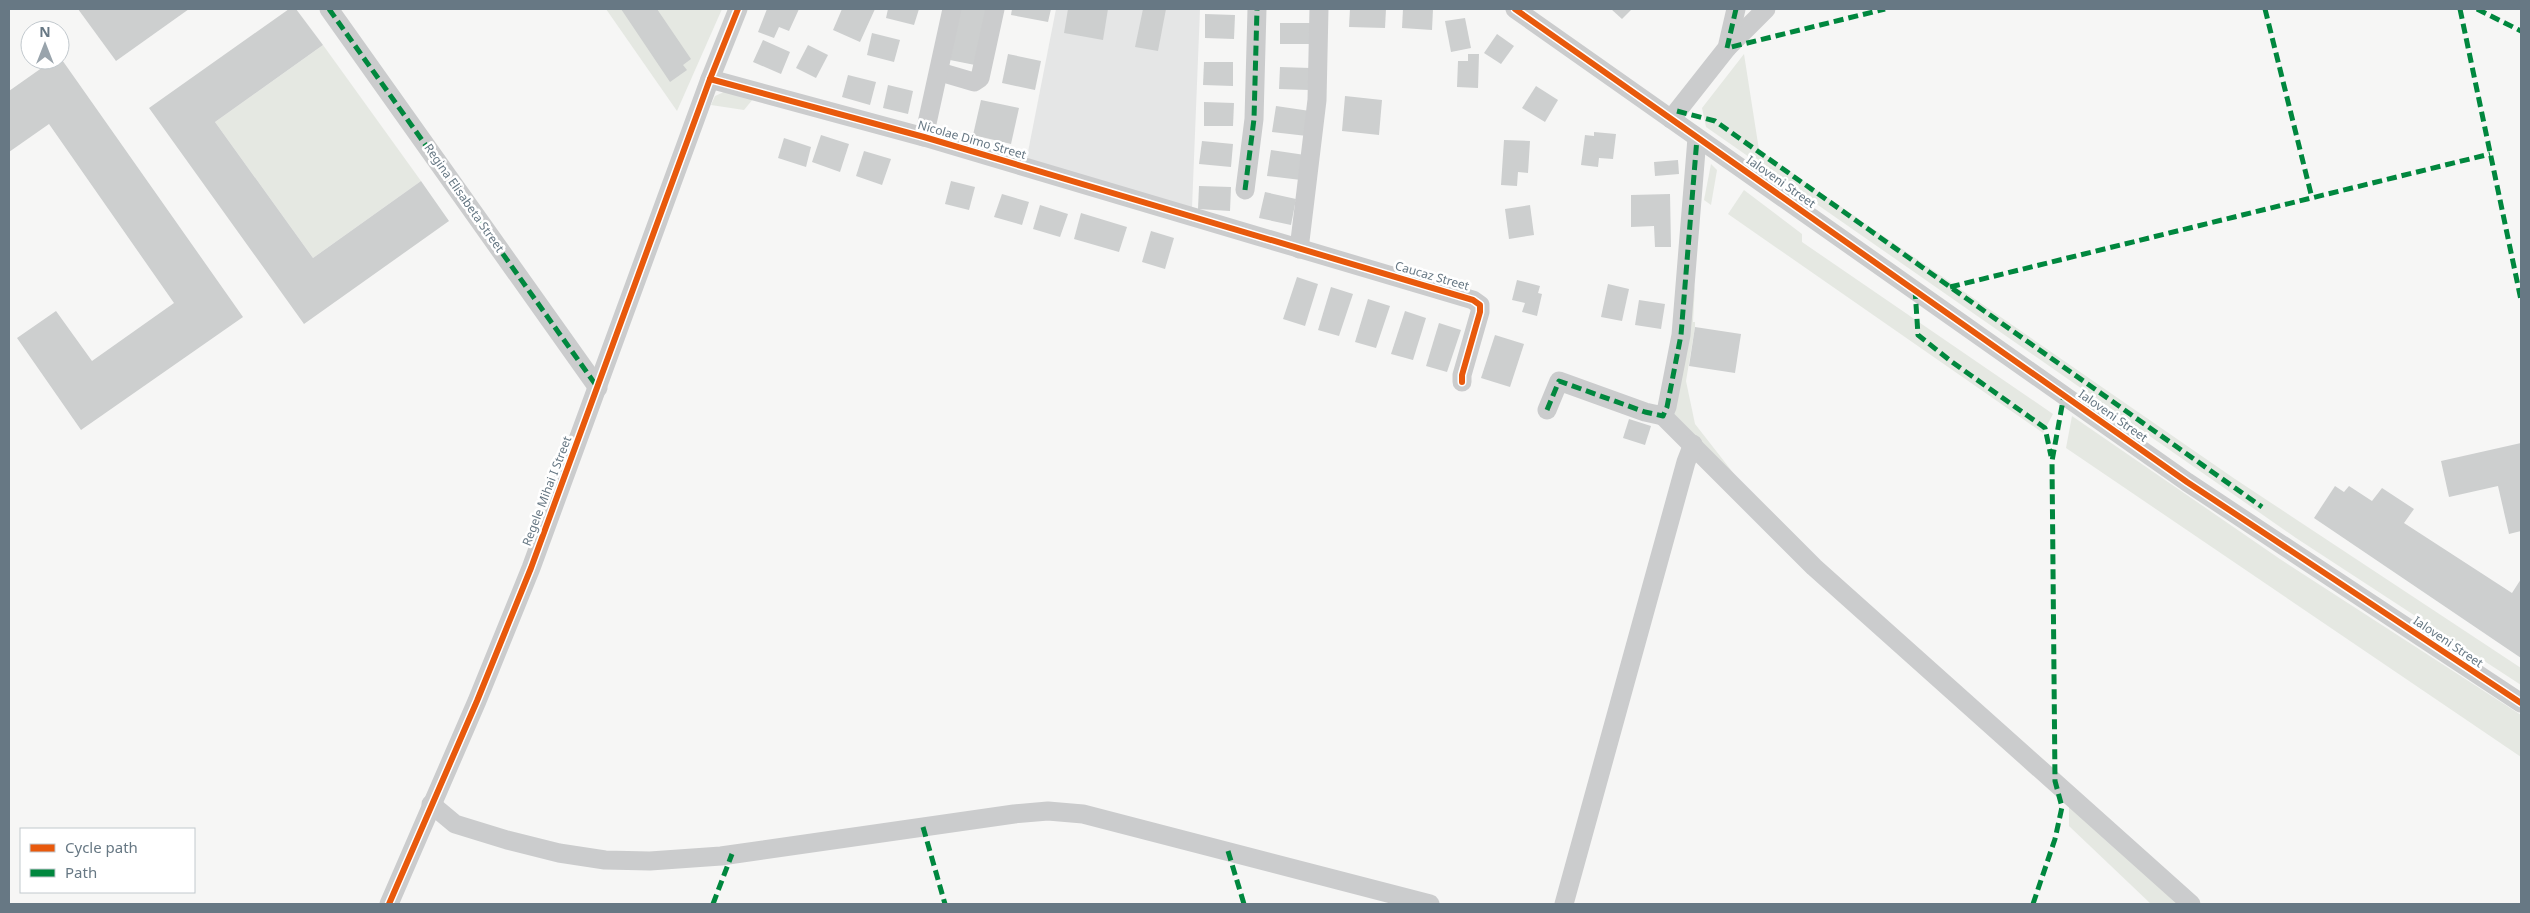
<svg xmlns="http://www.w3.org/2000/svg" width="2530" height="913" font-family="'Noto Sans',sans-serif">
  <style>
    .built { fill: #e5e6e6 }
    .green { fill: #e5e8e2 }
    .building { fill: #cdcfcf }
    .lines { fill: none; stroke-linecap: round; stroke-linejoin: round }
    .minor { stroke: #cbcccd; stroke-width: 19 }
    .quiet { stroke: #00873e; stroke-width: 5; stroke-dasharray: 10 5; stroke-linecap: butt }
    .cycleway-casing { stroke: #fff; stroke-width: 9 }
    .cycleway { stroke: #e8590c; stroke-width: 6 }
    .labels { text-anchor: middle; stroke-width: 5; stroke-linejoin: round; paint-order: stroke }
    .street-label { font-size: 12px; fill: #677884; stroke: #fff }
  </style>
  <rect width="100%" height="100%" fill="#f6f6f5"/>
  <polygon class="built" points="1056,9 1200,9 1192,208 1031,161 1027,157"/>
  <g class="green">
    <polygon points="606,9 722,9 677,111"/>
    <polygon points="323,45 421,181 313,258 215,122"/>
    <polygon points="1744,54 1759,150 2235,479 2521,668 2521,685 2296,538 1706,127 1702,108"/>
    <polygon points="726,91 753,99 744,110 711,105 715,96"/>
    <polygon points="1711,164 1717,170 1711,205 1704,200"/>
    <polygon points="1744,190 1802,234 1802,242 2053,414 2043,433 1728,214"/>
    <polygon points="1695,284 1693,322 1695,322 1695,327 1686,381 1695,424 1756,502 1672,417"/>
    <polygon points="2072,416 2280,559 2521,715 2521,757 2066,448"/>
    <polygon points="2069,804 2181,904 2151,904 2069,826"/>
  </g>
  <g class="building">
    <polygon points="78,9 189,9 116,61"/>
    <polygon points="289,9 296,9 323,45 215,122 313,258 421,181 449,221 304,324 149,108"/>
    <polygon points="621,9 657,9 691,59 683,65 687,70 670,82"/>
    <polygon points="767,9 799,9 789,31 779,27 774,38 758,32"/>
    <polygon points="842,9 875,9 860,42 833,30"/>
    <polygon points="888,9 919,9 914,25 886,18"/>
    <polygon points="960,9 986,9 975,65 950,60"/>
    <polygon points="1012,9 1051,9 1048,22 1011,15"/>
    <polygon points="1068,9 1108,9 1103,40 1064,33"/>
    <polygon points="1143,9 1166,9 1158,51 1135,47"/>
    <polygon points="1350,9 1386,9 1385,28 1349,27"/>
    <polygon points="1403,9 1433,9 1432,30 1402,28"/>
    <polygon points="1611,9 1632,9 1622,19"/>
    <polygon points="1205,14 1235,15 1234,39 1205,38"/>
    <polygon points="1465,18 1471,48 1451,52 1445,21"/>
    <rect x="1280" y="23" width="30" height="21"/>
    <polygon points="872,33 900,40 894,62 867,55"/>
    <polygon points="1497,34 1514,46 1501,64 1484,53"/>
    <polygon points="763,40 790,52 781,74 753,62"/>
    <polygon points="808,45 828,55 816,78 796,68"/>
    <polygon points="1008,54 1041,61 1035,90 1002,83"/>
    <polygon points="1468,54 1479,54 1478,88 1457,87 1458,61 1468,61"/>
    <polygon points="60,57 243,317 81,430 17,338 56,311 92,361 174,303 49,124 9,152 9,91 53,60 60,60"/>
    <polygon points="1204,62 1233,62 1233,86 1203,85"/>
    <polygon points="1280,67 1311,68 1310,90 1279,89"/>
    <polygon points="848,75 876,82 870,105 842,97"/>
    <polygon points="888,85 913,91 908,114 883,108"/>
    <polygon points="1536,86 1558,100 1545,122 1522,108"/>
    <polygon points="1345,96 1382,100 1379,135 1342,131"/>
    <polygon points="981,100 1019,108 1011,144 973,135"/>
    <polygon points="1204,102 1234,103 1233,126 1204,126"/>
    <polygon points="1276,106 1310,111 1307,136 1272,132"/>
    <polygon points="1594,132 1616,134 1613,159 1599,158 1598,167 1581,165 1585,135 1594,136"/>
    <polygon points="821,135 849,144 840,172 812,162"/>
    <polygon points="784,138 811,147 806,167 778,158"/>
    <polygon points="1504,140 1530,141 1528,173 1518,172 1517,186 1501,185"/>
    <polygon points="1202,141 1233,144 1231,167 1199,164"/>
    <polygon points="1271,150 1305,155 1301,180 1267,176"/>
    <polygon points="864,151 891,159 882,185 856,176"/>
    <polygon points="1678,160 1679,174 1655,176 1654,162"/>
    <polygon points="951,181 975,187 969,210 945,204"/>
    <polygon points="1199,186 1231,187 1230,211 1198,209"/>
    <polygon points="1265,192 1296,199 1291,225 1259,218"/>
    <polygon points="1002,194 1029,202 1022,225 994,217"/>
    <polygon points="1670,194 1671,247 1655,247 1654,226 1631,227 1631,195"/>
    <polygon points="1040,205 1068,214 1060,237 1033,229"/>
    <polygon points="1530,205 1534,235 1509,239 1505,209"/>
    <polygon points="1081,213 1127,227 1119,252 1074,239"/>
    <polygon points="1151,231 1174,238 1165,269 1142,262"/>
    <polygon points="1297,277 1318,284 1305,326 1283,319"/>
    <polygon points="1517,280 1540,286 1538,293 1542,294 1537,316 1522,312 1525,303 1512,300"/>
    <polygon points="1608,284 1629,289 1622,321 1601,317"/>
    <polygon points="1331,287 1353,294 1339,336 1318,330"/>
    <polygon points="1368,299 1390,306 1376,348 1355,342"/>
    <polygon points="1639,300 1665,304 1661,329 1635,325"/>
    <polygon points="1405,311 1426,318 1413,360 1391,354"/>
    <polygon points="1439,323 1461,330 1447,372 1426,366"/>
    <polygon points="1695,327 1741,334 1735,373 1689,366"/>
    <polygon points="1495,335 1524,344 1510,387 1481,378"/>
    <polygon points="1629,419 1651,426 1645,445 1623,438"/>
    <polygon points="2521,443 2521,531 2509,534 2498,486 2449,497 2441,461"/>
    <polygon points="2335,486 2344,492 2349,486 2372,501 2382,488 2414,509 2404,523 2512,593 2521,579 2521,658 2314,518"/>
  </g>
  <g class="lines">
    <g class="minor">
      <polyline points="329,9 598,388"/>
      <polyline points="1515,9 2187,482 2521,703"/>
      <polyline points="1727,48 1766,9"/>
      <polyline points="940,72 974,82 980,78 995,9"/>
      <polyline points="710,79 924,137 1473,300 1480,305 1480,312 1462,375 1462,382"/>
      <polyline points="1671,119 1727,48 1736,9"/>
      <polyline points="924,137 952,9"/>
      <polyline points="1245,190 1254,119 1257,9"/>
      <polyline points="1299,249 1317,100 1319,9"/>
      <polyline points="1547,410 1559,381 1645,412 1663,416 1667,407 1681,335 1697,138"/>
      <polyline points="1663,416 1814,567 2191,904"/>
      <polyline points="431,804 455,824 507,840 559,853 605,860 650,861 721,856 1014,814 1048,811 1083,814 1430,904"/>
      <polyline points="389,904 477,701 531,568 710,79 738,9"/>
      <polyline points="1564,904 1686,462 1693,444"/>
    </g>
    <g class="quiet">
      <polyline points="329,9 598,388"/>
      <polyline points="1736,9 1727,48 1885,9"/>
      <polyline points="2265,9 2312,198"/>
      <polyline points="2460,9 2521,300"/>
      <polyline points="2477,9 2521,31"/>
      <polyline points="1677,111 1715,121 2262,507"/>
      <polyline points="1245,190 1254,119 1257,9"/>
      <polyline points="1950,287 2490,154"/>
      <polyline points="1915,289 1918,335 1952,362 2045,428 2051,456"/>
      <polyline points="1547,410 1559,381 1645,412 1663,416 1667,407 1681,335 1697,138"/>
      <polyline points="923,827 945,904"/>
      <polyline points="1228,851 1244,904"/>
      <polyline points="713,904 732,854"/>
      <polyline points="2033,904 2055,839 2062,807 2055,781 2052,461 2064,395"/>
    </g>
    <defs>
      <g id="cycleway">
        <polyline points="1515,9 2187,482 2521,703"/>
        <polyline points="710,79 924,137 1473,300 1480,305 1480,312 1462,375 1462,382"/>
        <polyline points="389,904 477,701 531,568 710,79 738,9"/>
      </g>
    </defs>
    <use href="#cycleway" class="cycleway-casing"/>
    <use href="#cycleway" class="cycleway"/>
  </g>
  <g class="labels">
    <g class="street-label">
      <text transform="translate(972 140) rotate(16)" y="4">Nicolae Dimo Street</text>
      <text transform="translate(1781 182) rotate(35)" y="4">Ialoveni Street</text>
      <text transform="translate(464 198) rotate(55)" y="4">Regina Elisabeta Street</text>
      <text transform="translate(1432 276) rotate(16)" y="4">Caucaz Street</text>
      <text transform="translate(2113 416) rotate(35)" y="4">Ialoveni Street</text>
      <text transform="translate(547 491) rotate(-69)" y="4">Regele Mihai I Street</text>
      <text transform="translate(2448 642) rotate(34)" y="4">Ialoveni Street</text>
    </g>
  </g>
  <rect width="2530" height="913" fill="none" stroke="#677884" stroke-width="20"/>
  <rect x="20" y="828" width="175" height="65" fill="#ffffff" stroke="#c2c9ce"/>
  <rect x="30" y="844" width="25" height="8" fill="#e8590c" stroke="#c2c9ce"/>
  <text x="65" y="853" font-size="15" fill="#677884">Cycle path</text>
  <rect x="30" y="869" width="25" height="8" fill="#00873e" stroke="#c2c9ce"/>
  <text x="65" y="878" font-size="15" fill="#677884">Path</text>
  <g transform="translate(45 45)"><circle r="24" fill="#ffffff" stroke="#c2c9ce"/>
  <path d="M0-4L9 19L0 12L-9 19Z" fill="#99a4ac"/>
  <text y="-8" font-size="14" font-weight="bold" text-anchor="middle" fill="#677884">N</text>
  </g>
</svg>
